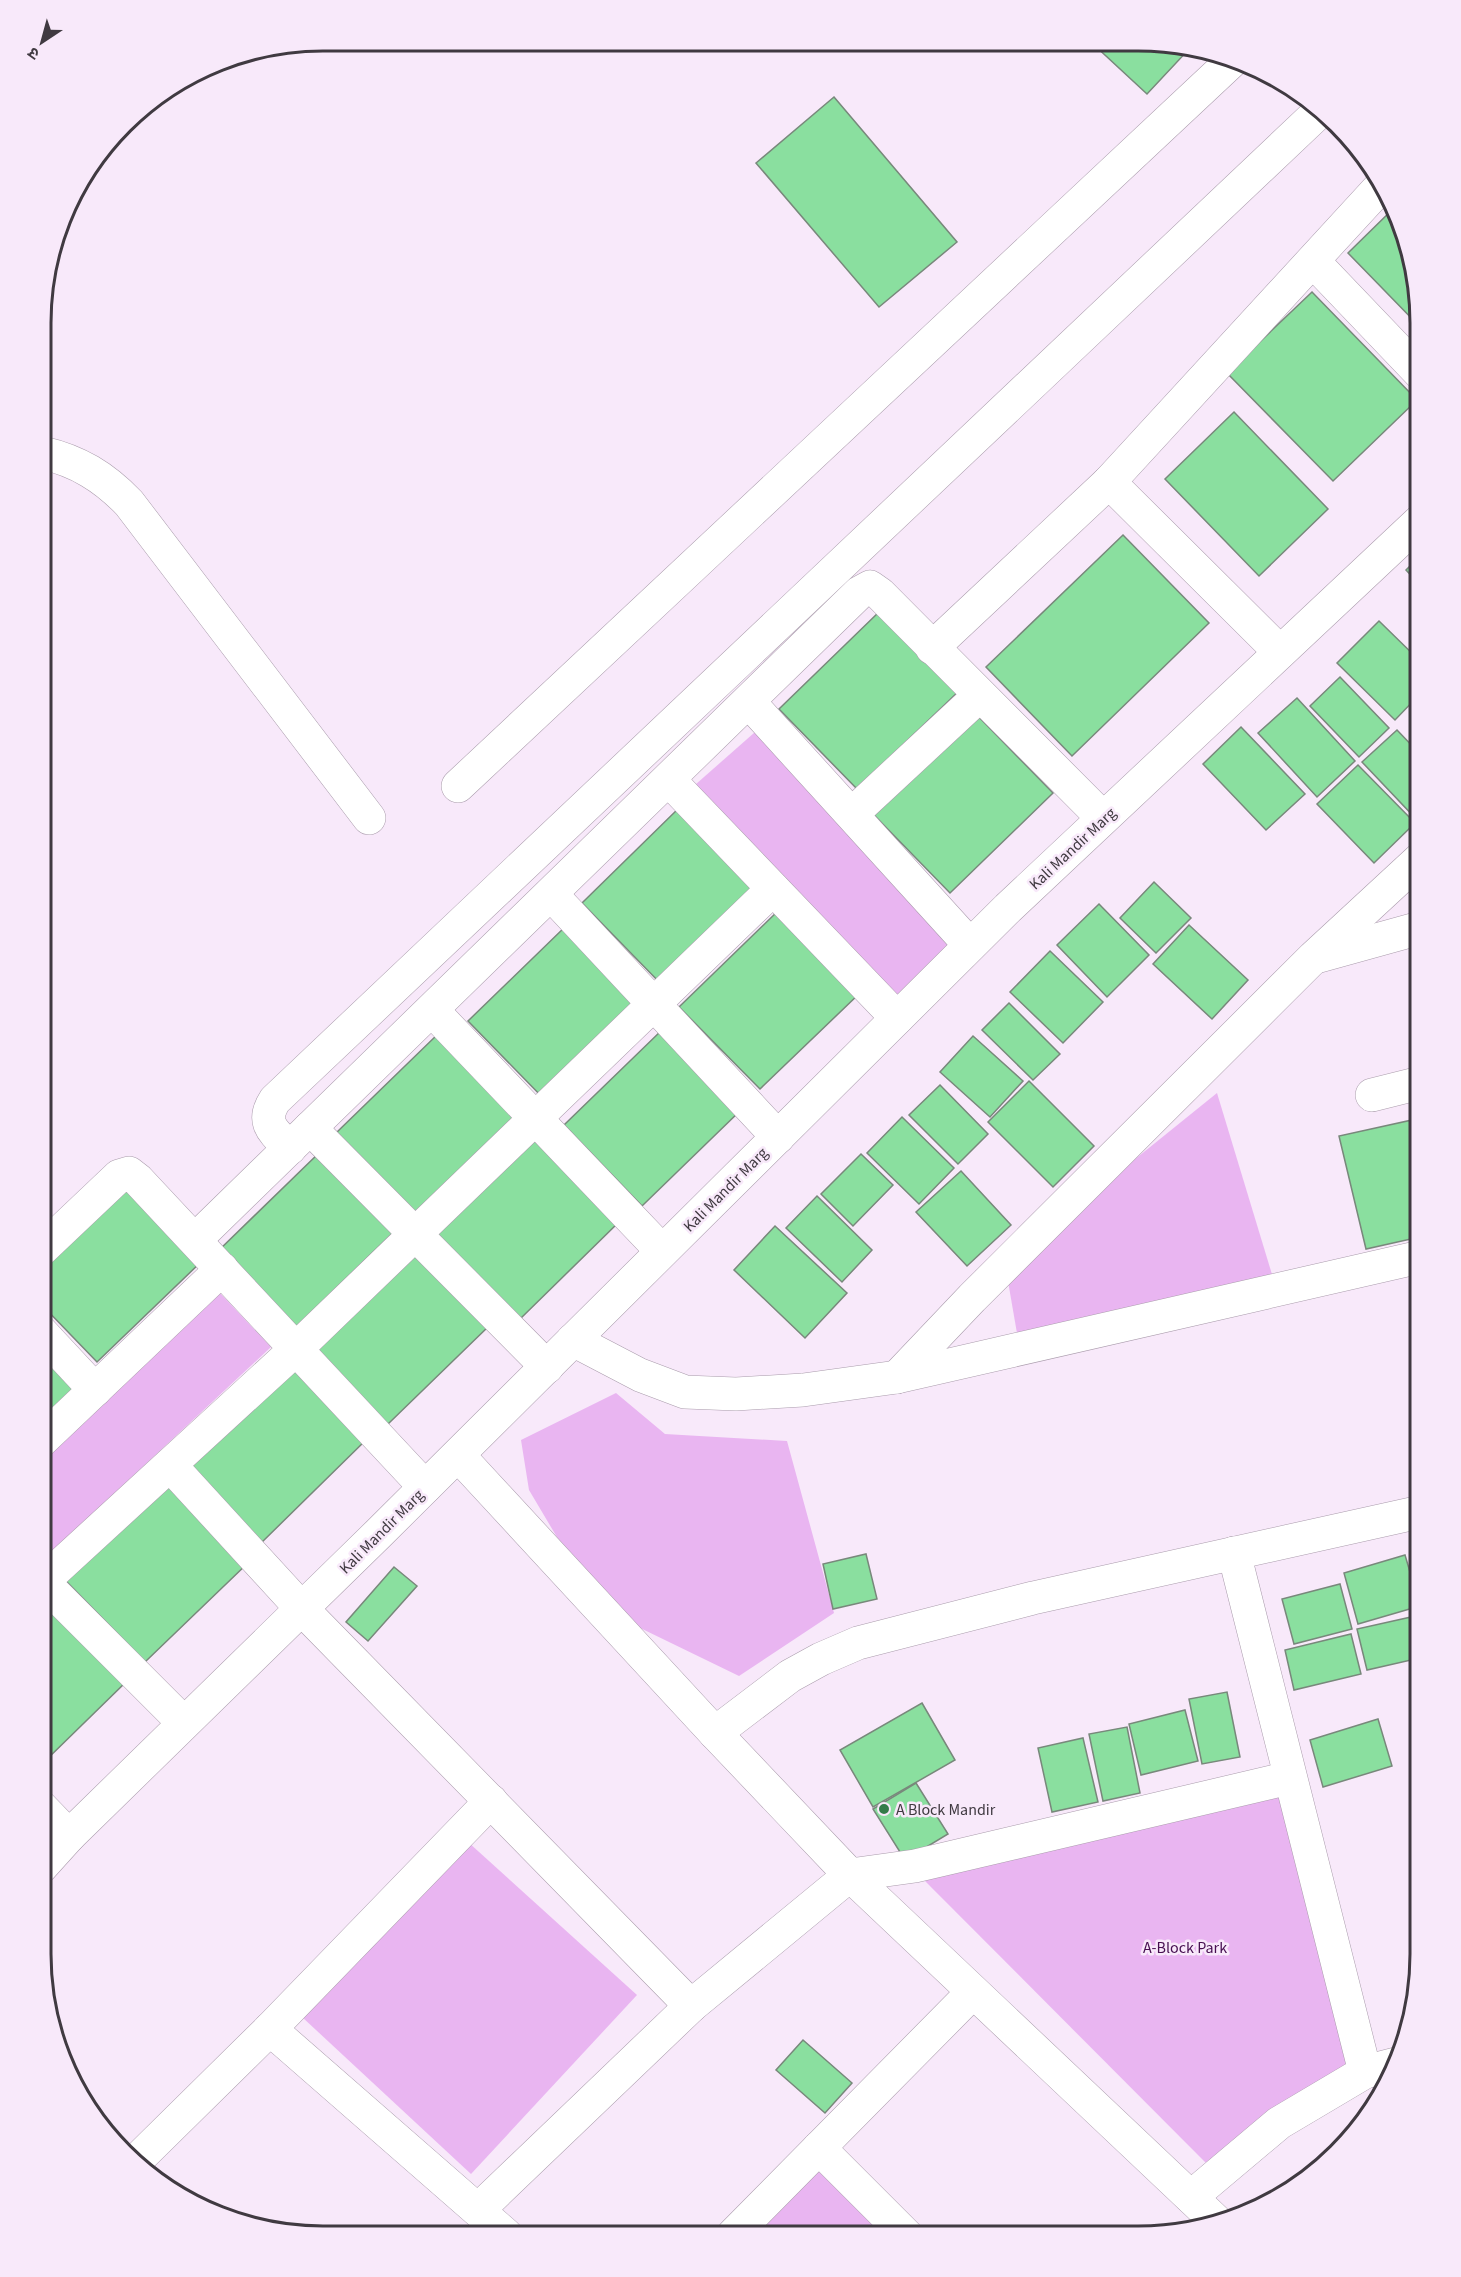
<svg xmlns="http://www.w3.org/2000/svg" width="1461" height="2277" font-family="'Source Sans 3','Noto Sans Devanagari',sans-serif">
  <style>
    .green { fill: #e9b5f1 }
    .building { fill: #8adf9f; stroke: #78887b; stroke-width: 1.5 }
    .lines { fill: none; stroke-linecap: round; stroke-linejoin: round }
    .minor-casing { stroke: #aa9cac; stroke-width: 34 }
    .tertiary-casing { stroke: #aa9cac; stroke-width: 34 }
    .minor { stroke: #fff; stroke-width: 33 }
    .tertiary { stroke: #fff; stroke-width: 33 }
    .poi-dot { fill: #337c49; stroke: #f8e9fa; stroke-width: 2 }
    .labels { text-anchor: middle; stroke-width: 5; stroke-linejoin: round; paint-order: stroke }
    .street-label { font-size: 16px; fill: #403a41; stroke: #f8e9fa }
    .poi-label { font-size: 16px; fill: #403a41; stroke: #f8e9fa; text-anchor: start }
    .park-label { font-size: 16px; fill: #470f51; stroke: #f8e9fa }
    .rim { fill: none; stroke: #403a41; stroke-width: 3 }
  </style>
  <rect width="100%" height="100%" fill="#f8e9fa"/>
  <g class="green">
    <polygon points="763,725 962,944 898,1011 687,792"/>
    <polygon points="1217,1093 1274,1281 1018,1339 1005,1264"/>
    <polygon points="219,1292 271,1347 41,1562 41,1459"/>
    <polygon points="616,1393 665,1434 787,1441 834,1613 739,1676 599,1608 529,1490 521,1440"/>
    <polygon points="1289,1778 1356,2069 1209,2166 918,1874"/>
    <polygon points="468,1842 637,1995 471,2174 302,2017"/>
    <polygon points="818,2165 890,2236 754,2235"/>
  </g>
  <g class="building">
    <polygon points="1092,43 1175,43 1191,47 1147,94"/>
    <polygon points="834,97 957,242 879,307 756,163"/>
    <polygon points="1395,207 1399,214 1420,327 1348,253"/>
    <polygon points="1312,292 1417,400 1333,481 1227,373"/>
    <polygon points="1234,412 1328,509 1259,576 1165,479"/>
    <polygon points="1123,535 1209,623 1072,756 986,667"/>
    <polygon points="1420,556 1420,585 1406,570"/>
    <polygon points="881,610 959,691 857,789 779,709"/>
    <polygon points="1379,621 1420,661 1420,694 1395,720 1337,663"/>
    <polygon points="1340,677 1389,728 1359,757 1310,706"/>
    <polygon points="1297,698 1355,761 1317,797 1258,733"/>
    <polygon points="975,713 1053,793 950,893 872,813"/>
    <polygon points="1241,727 1305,794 1266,830 1203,764"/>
    <polygon points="1397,730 1420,754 1420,823 1362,762"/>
    <polygon points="1358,765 1415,823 1374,863 1317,804"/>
    <polygon points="682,805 763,889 663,986 582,903"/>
    <polygon points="1154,882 1191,918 1156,953 1120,918"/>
    <polygon points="1099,904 1149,955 1107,997 1057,945"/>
    <polygon points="781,908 862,991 760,1089 679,1007"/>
    <polygon points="568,924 646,1004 546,1101 468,1021"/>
    <polygon points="1189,925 1248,980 1212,1019 1153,964"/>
    <polygon points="1050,951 1103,1002 1063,1043 1010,992"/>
    <polygon points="1009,1003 1060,1054 1033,1080 982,1030"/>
    <polygon points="664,1028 743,1108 642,1206 564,1125"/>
    <polygon points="440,1032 518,1114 414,1214 336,1133"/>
    <polygon points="973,1036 1023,1081 990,1117 940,1072"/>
    <polygon points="1029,1081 1094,1146 1053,1187 988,1122"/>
    <polygon points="940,1085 988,1134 958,1164 909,1115"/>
    <polygon points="902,1117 954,1168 919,1204 867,1153"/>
    <polygon points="1412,1120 1420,1154 1420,1237 1366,1249 1339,1136"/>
    <polygon points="536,1132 621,1220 518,1321 432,1232"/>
    <polygon points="322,1150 398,1228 291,1332 215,1254"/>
    <polygon points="861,1154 893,1185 853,1226 821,1194"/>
    <polygon points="961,1171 1011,1225 967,1266 916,1212"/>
    <polygon points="130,1185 203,1260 97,1362 41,1304 41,1270"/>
    <polygon points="817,1196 872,1250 842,1282 786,1228"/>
    <polygon points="775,1226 847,1293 805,1338 734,1270"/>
    <polygon points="415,1246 491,1324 387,1425 311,1347"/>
    <polygon points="41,1347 81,1387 41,1425"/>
    <polygon points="296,1357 371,1435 257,1547 181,1469"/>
    <polygon points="170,1476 251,1560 145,1662 64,1579"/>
    <polygon points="866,1554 877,1599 833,1609 823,1564"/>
    <polygon points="1405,1555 1420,1606 1358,1624 1344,1573"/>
    <polygon points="394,1567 417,1586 368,1641 346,1622"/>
    <polygon points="1340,1584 1352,1629 1294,1644 1282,1599"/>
    <polygon points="41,1602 130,1678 41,1765"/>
    <polygon points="1420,1615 1420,1658 1367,1670 1357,1629"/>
    <polygon points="1351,1634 1361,1674 1294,1690 1285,1650"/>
    <polygon points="1227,1692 1240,1757 1202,1764 1189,1699"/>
    <polygon points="922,1703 955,1760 873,1807 840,1750"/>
    <polygon points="1185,1710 1198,1761 1141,1775 1129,1724"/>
    <polygon points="1378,1719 1392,1766 1323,1787 1310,1740"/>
    <polygon points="1127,1727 1140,1793 1103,1801 1089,1734"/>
    <polygon points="1083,1738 1098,1802 1052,1812 1038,1748"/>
    <polygon points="916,1783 948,1834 905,1860 873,1809"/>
    <polygon points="803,2040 852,2083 825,2113 776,2070"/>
  </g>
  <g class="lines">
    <defs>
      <g id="minor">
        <polyline points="1313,261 1420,373"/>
        <path d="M43,453C78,461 104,477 129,503L369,818"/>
        <polyline points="1109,482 1280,652"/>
        <polyline points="932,648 1109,482 1382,185"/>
        <polyline points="749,702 970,945"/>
        <polyline points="669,780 897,1018"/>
        <polyline points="458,786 1234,59"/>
        <polyline points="852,814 980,695"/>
        <polyline points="551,894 778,1137"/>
        <polyline points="1319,956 1420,928"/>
        <polyline points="432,1010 662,1251"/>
        <polyline points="1372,1095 1420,1083"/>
        <polyline points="310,1128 547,1367"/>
        <path d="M290,1148C274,1132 260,1123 275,1100L1321,110"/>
        <polyline points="195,1240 859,593 870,587 880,594 1103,818"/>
        <polyline points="42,1249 119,1176 129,1173 138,1180 425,1487"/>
        <polyline points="41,1332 95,1390"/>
        <polyline points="573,1340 640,1375 685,1392 736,1394 803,1390 897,1377 1420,1257"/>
        <polyline points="897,1377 972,1298 1314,957 1420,859"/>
        <polyline points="41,1441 222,1269"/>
        <polyline points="170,1465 302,1609 691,2006"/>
        <polyline points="1234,1553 1365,2072"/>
        <polyline points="43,1582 184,1723"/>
        <polyline points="41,1583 296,1349 773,889"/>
        <polyline points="715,1733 790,1676 821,1659 858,1643 1033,1598 1420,1512"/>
        <polyline points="41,1807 69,1836"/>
        <polyline points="270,2029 506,2235"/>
        <polyline points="819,2148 907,2236"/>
        <polyline points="135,2162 270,2029 491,1801"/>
        <polyline points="1191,2197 1279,2123 1365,2072 1396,2064"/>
        <polyline points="478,2210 691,2006 850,1875 915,1866 1289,1778"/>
        <polyline points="733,2235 973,1992"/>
      </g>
      <g id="tertiary">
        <polyline points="458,1455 715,1733 850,1875 1216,2221"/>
        <polyline points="41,1867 69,1836 379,1533 1008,908 1420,521"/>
      </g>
    </defs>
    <use href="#minor" class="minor-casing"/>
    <use href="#tertiary" class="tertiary-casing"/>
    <use href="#minor" class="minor"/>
    <use href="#tertiary" class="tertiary"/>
  </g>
  <circle class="poi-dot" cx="884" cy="1809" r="6"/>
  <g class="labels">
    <g class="street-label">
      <text transform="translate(1072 848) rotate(-43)" y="6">Kali Mandir Marg</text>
      <text transform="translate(725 1189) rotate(-45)" y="6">Kali Mandir Marg</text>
      <text transform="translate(381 1531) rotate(-45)" y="6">Kali Mandir Marg</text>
    </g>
    <g class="poi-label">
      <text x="896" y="1815">A Block Mandir</text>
    </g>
    <g class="park-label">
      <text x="1185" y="1953">A-Block Park</text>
    </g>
  </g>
  <path d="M0 0H1461V2277H0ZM323 51H1138A272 272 0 0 1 1410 323V1954A272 272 0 0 1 1138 2226H323A272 272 0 0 1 51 1954V323A272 272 0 0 1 323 51Z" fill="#f8e9fa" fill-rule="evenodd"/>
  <path class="rim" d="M323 51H1138A272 272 0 0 1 1410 323V1954A272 272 0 0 1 1138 2226H323A272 272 0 0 1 51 1954V323A272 272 0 0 1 323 51Z"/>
  <g transform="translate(42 42) rotate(216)" stroke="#f8e9fa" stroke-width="4.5" paint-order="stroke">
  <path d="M0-4.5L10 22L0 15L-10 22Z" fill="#403a41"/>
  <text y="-9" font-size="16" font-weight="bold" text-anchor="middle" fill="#403a41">उ</text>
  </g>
</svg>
